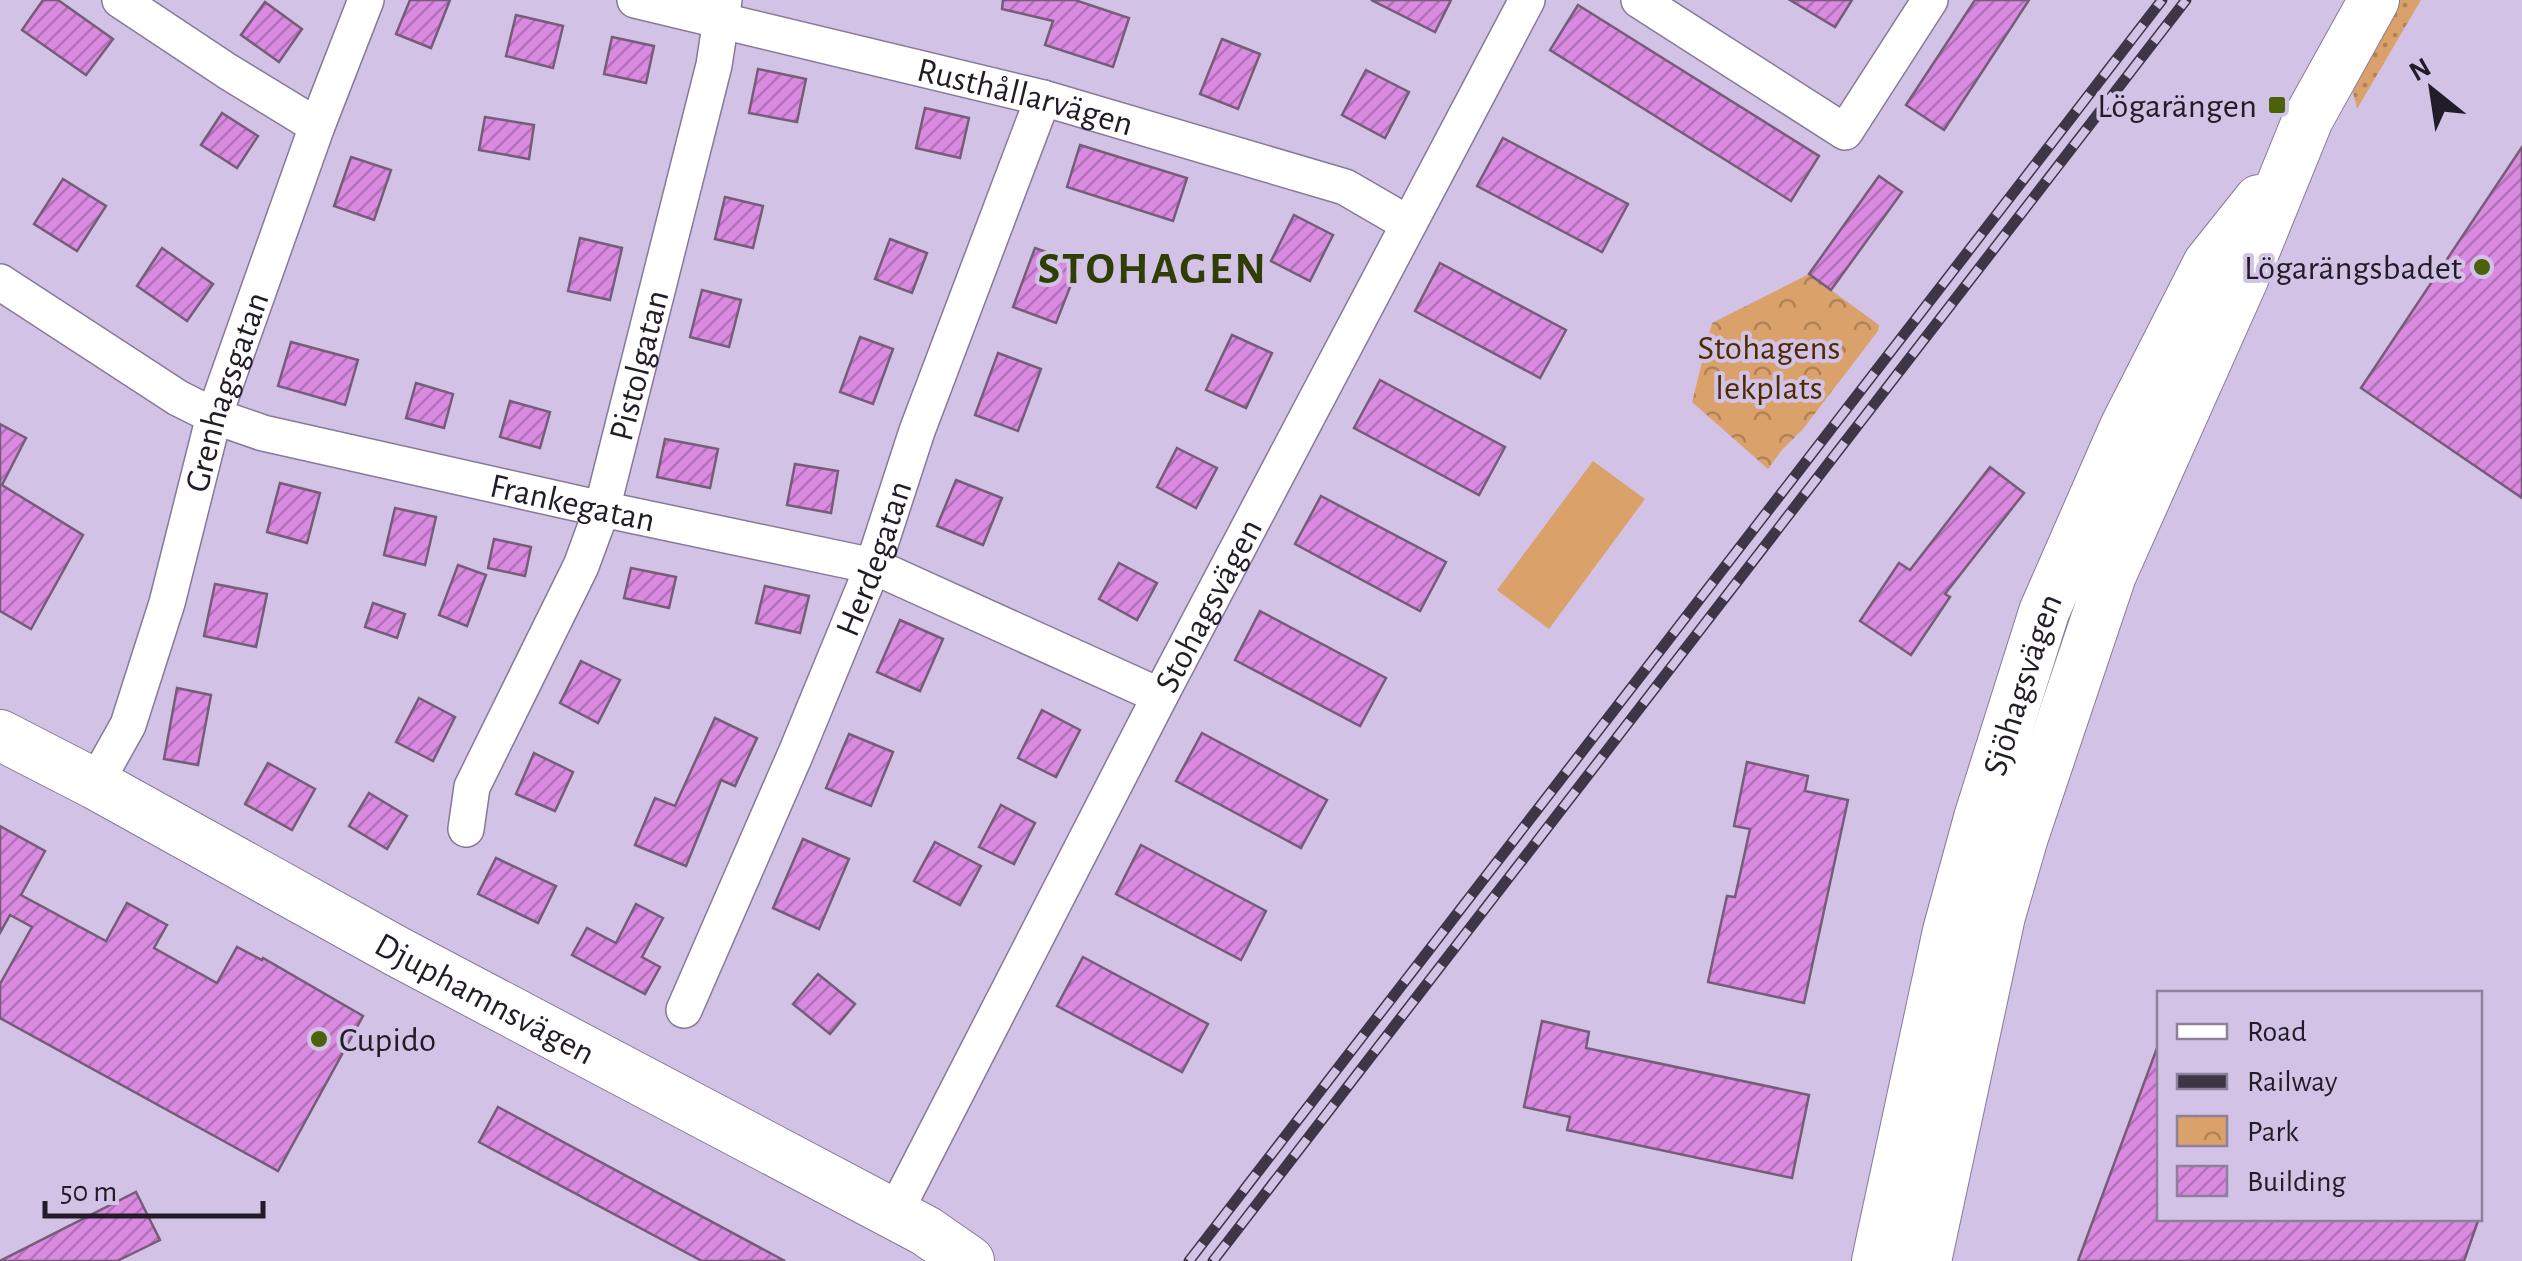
<svg xmlns="http://www.w3.org/2000/svg" width="2522" height="1261" font-family="'Alegreya Sans',sans-serif">
  <style>
    .grass { fill: url(#grass-dots) }
    .park { fill: url(#park-crowns) }
    .pitch { fill: #daa16b }
    .building { fill: url(#building-hatch); stroke: #755d77; stroke-width: 2.5 }
    .lines { fill: none; stroke-linecap: round; stroke-linejoin: round }
    .street-casing { stroke: #87799a; stroke-width: 38 }
    .secondary-casing { stroke: #87799a; stroke-width: 52 }
    .street { stroke: #fff; stroke-width: 35 }
    .secondary { stroke: #fff; stroke-width: 50 }
    .rail-casing { stroke: #3e3647; stroke-width: 11 }
    .rail { stroke: #d2c3e6; stroke-width: 8; stroke-dasharray: 22; stroke-linecap: butt }
    .poi-dot { fill: #4b610b; stroke: #d2c3e6; stroke-width: 4 }
    .labels { text-anchor: middle; stroke-width: 8; stroke-linejoin: round; paint-order: stroke }
    .street-label { font-size: 35px; fill: #221c29; stroke: #d2c3e6 }
    .poi-label { font-size: 35px; fill: #221c29; stroke: #d2c3e6; text-anchor: end }
    .park-label { font-size: 35px; fill: #4e2b02; stroke: #d2c3e6 }
    .district-label { font-size: 45px; font-weight: bold; letter-spacing: 2.5px; fill: #2f3e04; stroke: #d2c3e6 }
  </style>
  <defs>
    <pattern id="grass-dots" width="8" height="8" patternUnits="userSpaceOnUse" patternTransform="scale(2.5)"><rect width="8" height="8" fill="#daa16b"/><path d="M2 2h.1M6 6h.1" fill="none" stroke="#b08258" stroke-width="1.8" stroke-linecap="round"/></pattern>
    <pattern id="park-crowns" width="20" height="18" patternUnits="userSpaceOnUse" patternTransform="scale(2.5)"><rect width="20" height="18" fill="#daa16b"/><path d="M2 6a3 3 0 1 1 6 0M12 15a3 3 0 1 1 6 0" fill="none" stroke="#b08258"/></pattern>
    <pattern id="building-hatch" width="6" height="6" patternUnits="userSpaceOnUse" patternTransform="scale(2.5)"><rect width="6" height="6" fill="#db8ae2"/><path d="M-1 1l2-2M0 6l6-6M5 7l2-2" fill="none" stroke="#b170b7"/></pattern>
  </defs>
  <rect width="100%" height="100%" fill="#d2c3e6"/>
  <polygon class="grass" points="2400,0 2421,0 2357,109 2353,92 2355,82"/>
  <polygon class="park" points="1809,274 1879,325 1878,331 1803,429 1781,451 1768,469 1692,402 1712,323"/>
  <polygon class="pitch" points="1593,461 1645,499 1549,629 1497,590"/>
  <g class="building">
    <polygon points="43,0 58,0 113,39 86,75 22,30"/>
    <polygon points="410,0 450,0 431,48 396,34"/>
    <polygon points="1003,0 1075,0 1129,18 1113,67 1045,45 1053,21 1002,9"/>
    <polygon points="1371,0 1451,0 1435,32"/>
    <polygon points="1790,0 1852,0 1835,27"/>
    <polygon points="1975,0 2029,0 1944,130 1906,105"/>
    <polygon points="265,2 302,29 279,62 241,35"/>
    <polygon points="1578,5 1819,156 1791,201 1550,50"/>
    <polygon points="516,15 563,26 553,68 506,56"/>
    <polygon points="612,37 654,46 646,83 604,74"/>
    <polygon points="1222,39 1260,54 1238,109 1200,94"/>
    <polygon points="758,69 806,79 797,122 749,113"/>
    <polygon points="1366,70 1409,92 1385,138 1342,115"/>
    <polygon points="925,108 969,118 960,158 916,148"/>
    <polygon points="222,113 258,136 237,168 201,145"/>
    <polygon points="485,117 534,125 529,159 479,150"/>
    <polygon points="1503,138 1628,204 1602,252 1477,186"/>
    <polygon points="1080,145 1187,178 1173,221 1067,187"/>
    <polygon points="2522,147 2522,498 2361,388"/>
    <polygon points="351,157 391,170 374,220 334,206"/>
    <polygon points="1879,176 1902,192 1831,290 1809,274"/>
    <polygon points="63,179 106,206 77,251 34,224"/>
    <polygon points="725,197 763,206 753,248 715,239"/>
    <polygon points="1294,215 1333,235 1310,281 1271,261"/>
    <polygon points="580,238 622,248 610,300 568,291"/>
    <polygon points="890,239 927,253 912,293 875,279"/>
    <polygon points="162,248 213,284 187,321 137,286"/>
    <polygon points="1035,248 1079,264 1056,323 1013,307"/>
    <polygon points="1440,263 1566,330 1540,378 1415,311"/>
    <polygon points="702,290 741,300 729,347 690,337"/>
    <polygon points="1232,335 1272,353 1246,408 1206,390"/>
    <polygon points="860,337 893,349 873,404 840,392"/>
    <polygon points="291,342 358,360 345,405 278,386"/>
    <polygon points="998,353 1041,369 1018,431 975,415"/>
    <polygon points="1380,380 1505,447 1479,495 1354,428"/>
    <polygon points="416,383 453,394 444,428 406,418"/>
    <polygon points="510,401 550,412 540,448 500,437"/>
    <polygon points="0,424 26,438 2,485 83,535 31,629 0,611"/>
    <polygon points="665,439 718,449 710,488 657,477"/>
    <polygon points="1177,448 1217,468 1196,508 1157,487"/>
    <polygon points="795,464 838,471 831,513 787,505"/>
    <polygon points="1990,467 2024,493 1945,594 1950,597 1911,655 1860,621 1899,563 1910,570"/>
    <polygon points="956,480 1002,498 983,545 937,526"/>
    <polygon points="280,483 320,493 307,543 267,532"/>
    <polygon points="1321,496 1446,562 1420,611 1295,544"/>
    <polygon points="395,508 436,517 425,565 384,555"/>
    <polygon points="494,539 531,547 525,576 488,568"/>
    <polygon points="1119,563 1157,583 1137,620 1099,599"/>
    <polygon points="458,565 486,575 467,626 439,615"/>
    <polygon points="631,568 676,577 669,608 624,598"/>
    <polygon points="215,584 267,594 256,647 204,636"/>
    <polygon points="765,586 809,596 800,633 756,623"/>
    <polygon points="373,603 405,614 397,638 365,627"/>
    <polygon points="1260,611 1386,678 1360,726 1235,660"/>
    <polygon points="900,620 943,639 920,691 877,672"/>
    <polygon points="581,661 620,680 598,723 560,703"/>
    <polygon points="177,688 211,695 198,765 164,759"/>
    <polygon points="419,698 455,717 433,761 396,742"/>
    <polygon points="1042,710 1080,730 1056,777 1018,758"/>
    <polygon points="715,718 757,738 735,786 721,780 686,866 635,845 655,798 675,806"/>
    <polygon points="1202,733 1327,800 1301,848 1176,781"/>
    <polygon points="849,734 893,752 871,806 826,788"/>
    <polygon points="534,753 573,772 555,811 516,794"/>
    <polygon points="1747,762 1808,776 1805,791 1848,800 1804,1003 1708,982 1727,896 1735,897 1750,829 1734,826"/>
    <polygon points="268,763 315,789 292,830 245,804"/>
    <polygon points="369,793 407,816 387,849 349,826"/>
    <polygon points="1001,805 1035,823 1014,864 979,847"/>
    <polygon points="0,826 45,851 21,895 106,941 127,903 167,925 154,948 217,983 237,947 262,960 263,958 363,1016 278,1171 0,1018 0,984 32,927 10,915 0,933"/>
    <polygon points="803,839 849,859 819,929 773,908"/>
    <polygon points="935,842 981,866 960,905 914,881"/>
    <polygon points="1141,845 1266,911 1241,960 1116,894"/>
    <polygon points="496,858 556,886 538,923 478,894"/>
    <polygon points="636,904 663,918 642,957 660,967 645,994 572,955 587,928 616,943"/>
    <polygon points="1083,957 1208,1024 1182,1072 1057,1006"/>
    <polygon points="818,974 855,1004 830,1034 793,1004"/>
    <polygon points="1542,1021 1589,1032 1586,1048 1809,1095 1792,1178 1567,1130 1570,1117 1524,1107"/>
    <polygon points="2157,1048 2160,1048 2160,1218 2479,1218 2464,1261 2078,1261"/>
    <polygon points="498,1107 785,1261 702,1261 479,1142"/>
    <polygon points="136,1192 160,1240 117,1261 0,1261"/>
  </g>
  <g class="lines">
    <defs>
      <g id="street">
        <polyline points="120,0 227,71 317,126"/>
        <path id="s1" d="M635,0L1043,98L1345,187L1407,223"/>
        <polyline points="1639,0 1845,132 1930,0"/>
        <path id="s2" d="M0,282L178,398L214,416L263,433L602,509L873,566L1160,696"/>
        <path id="s3" d="M95,784L128,725L167,603L214,416L317,126L366,0"/>
        <path id="s4" d="M466,829L472,787L581,566L602,509L714,65L724,0"/>
        <path id="s5" d="M684,1010L796,753L873,566L917,431L1043,98"/>
        <path id="s6" d="M894,1214L1160,696L1527,0"/>
      </g>
      <g id="secondary">
        <path id="s7" d="M0,735L95,784L398,952L926,1231L969,1261"/>
        <path id="s8" d="M1877,1261L1948,931L1979,818L2044,612L2125,427L2208,264L2259,200"/>
        <polyline points="1926,1261 2000,916 2023,837 2111,575 2243,279 2308,119 2374,0"/>
      </g>
    </defs>
    <use href="#street" class="street-casing"/>
    <use href="#secondary" class="secondary-casing"/>
    <use href="#street" class="street"/>
    <use href="#secondary" class="secondary"/>
    <defs>
      <g id="rail">
        <polyline points="1189,1261 2162,0"/>
        <polyline points="1213,1261 2186,0"/>
      </g>
    </defs>
    <use href="#rail" class="rail-casing"/>
    <use href="#rail" class="rail"/>
  </g>
  <g class="poi-dot">
    <rect x="2267" y="95" width="20" height="20" rx="5"/>
    <circle cx="2482" cy="267" r="10"/>
    <circle cx="319" cy="1039" r="10"/>
  </g>
  <g class="labels">
    <g class="street-label">
      <text dy="12" stroke="none"><textPath href="#s1" startOffset="402">Rusthållarvägen</textPath></text>
      <text dy="12" stroke="none"><textPath href="#s4" startOffset="498">Pistolgatan</textPath></text>
      <text dy="12" stroke="none"><textPath href="#s3" startOffset="415">Grenhagsgatan</textPath></text>
      <text dy="12" stroke="none"><textPath href="#s2" startOffset="622">Frankegatan</textPath></text>
      <text dy="12" stroke="none"><textPath href="#s5" startOffset="490">Herdegatan</textPath></text>
      <text dy="12" stroke="none"><textPath href="#s6" startOffset="685">Stohagsvägen</textPath></text>
      <text dy="12" stroke="none"><textPath href="#s8" startOffset="595">Sjöhagsvägen</textPath></text>
      <text dy="12" stroke="none"><textPath href="#s7" startOffset="552">Djuphamnsvägen</textPath></text>
    </g>
    <g class="poi-label">
      <text x="2257" y="117">Lögarängen</text>
      <text x="2462" y="279">Lögarängsbadet</text>
      <text x="339" y="1051" text-anchor="start">Cupido</text>
    </g>
    <g class="park-label">
      <text x="1769" y="359">Stohagens<tspan x="1769" dy="40">lekplats</tspan></text>
    </g>
    <g class="district-label">
      <text x="1153" y="283">STOHAGEN</text>
    </g>
  </g>
  <rect x="2157" y="991" width="325" height="230" fill="#d2c3e6" stroke="#8c809a" stroke-width="2.5"/>
  <rect x="2177" y="1024" width="50" height="15" fill="#ffffff" stroke="#8c809a" stroke-width="2.5"/>
  <text x="2247" y="1041" font-size="30" fill="#221c29">Road</text>
  <rect x="2177" y="1074" width="50" height="15" fill="#3e3647" stroke="#8c809a" stroke-width="2.5"/>
  <text x="2247" y="1091" font-size="30" fill="#221c29">Railway</text>
  <rect x="2177" y="1116" width="50" height="30" fill="url(#park-crowns)" stroke="#8c809a" stroke-width="2.5"/>
  <text x="2247" y="1141" font-size="30" fill="#221c29">Park</text>
  <rect x="2177" y="1166" width="50" height="30" fill="url(#building-hatch)" stroke="#8c809a" stroke-width="2.5"/>
  <text x="2247" y="1191" font-size="30" fill="#221c29">Building</text>
  <g transform="translate(2432 90) rotate(330)" stroke="#d2c3e6" stroke-width="8" paint-order="stroke">
  <path d="M0-8L18 38L0 25L-18 38Z" fill="#221c29"/>
  <text y="-15" font-size="28" font-weight="bold" text-anchor="middle" fill="#221c29">N</text>
  </g>
  <path d="M45 1201v15h218v-15" fill="none" stroke="#221c29" stroke-width="5"/>
  <text x="60" y="1201" font-size="30" fill="#221c29" stroke="#d2c3e6" stroke-width="8" paint-order="stroke">50 m</text>
</svg>
